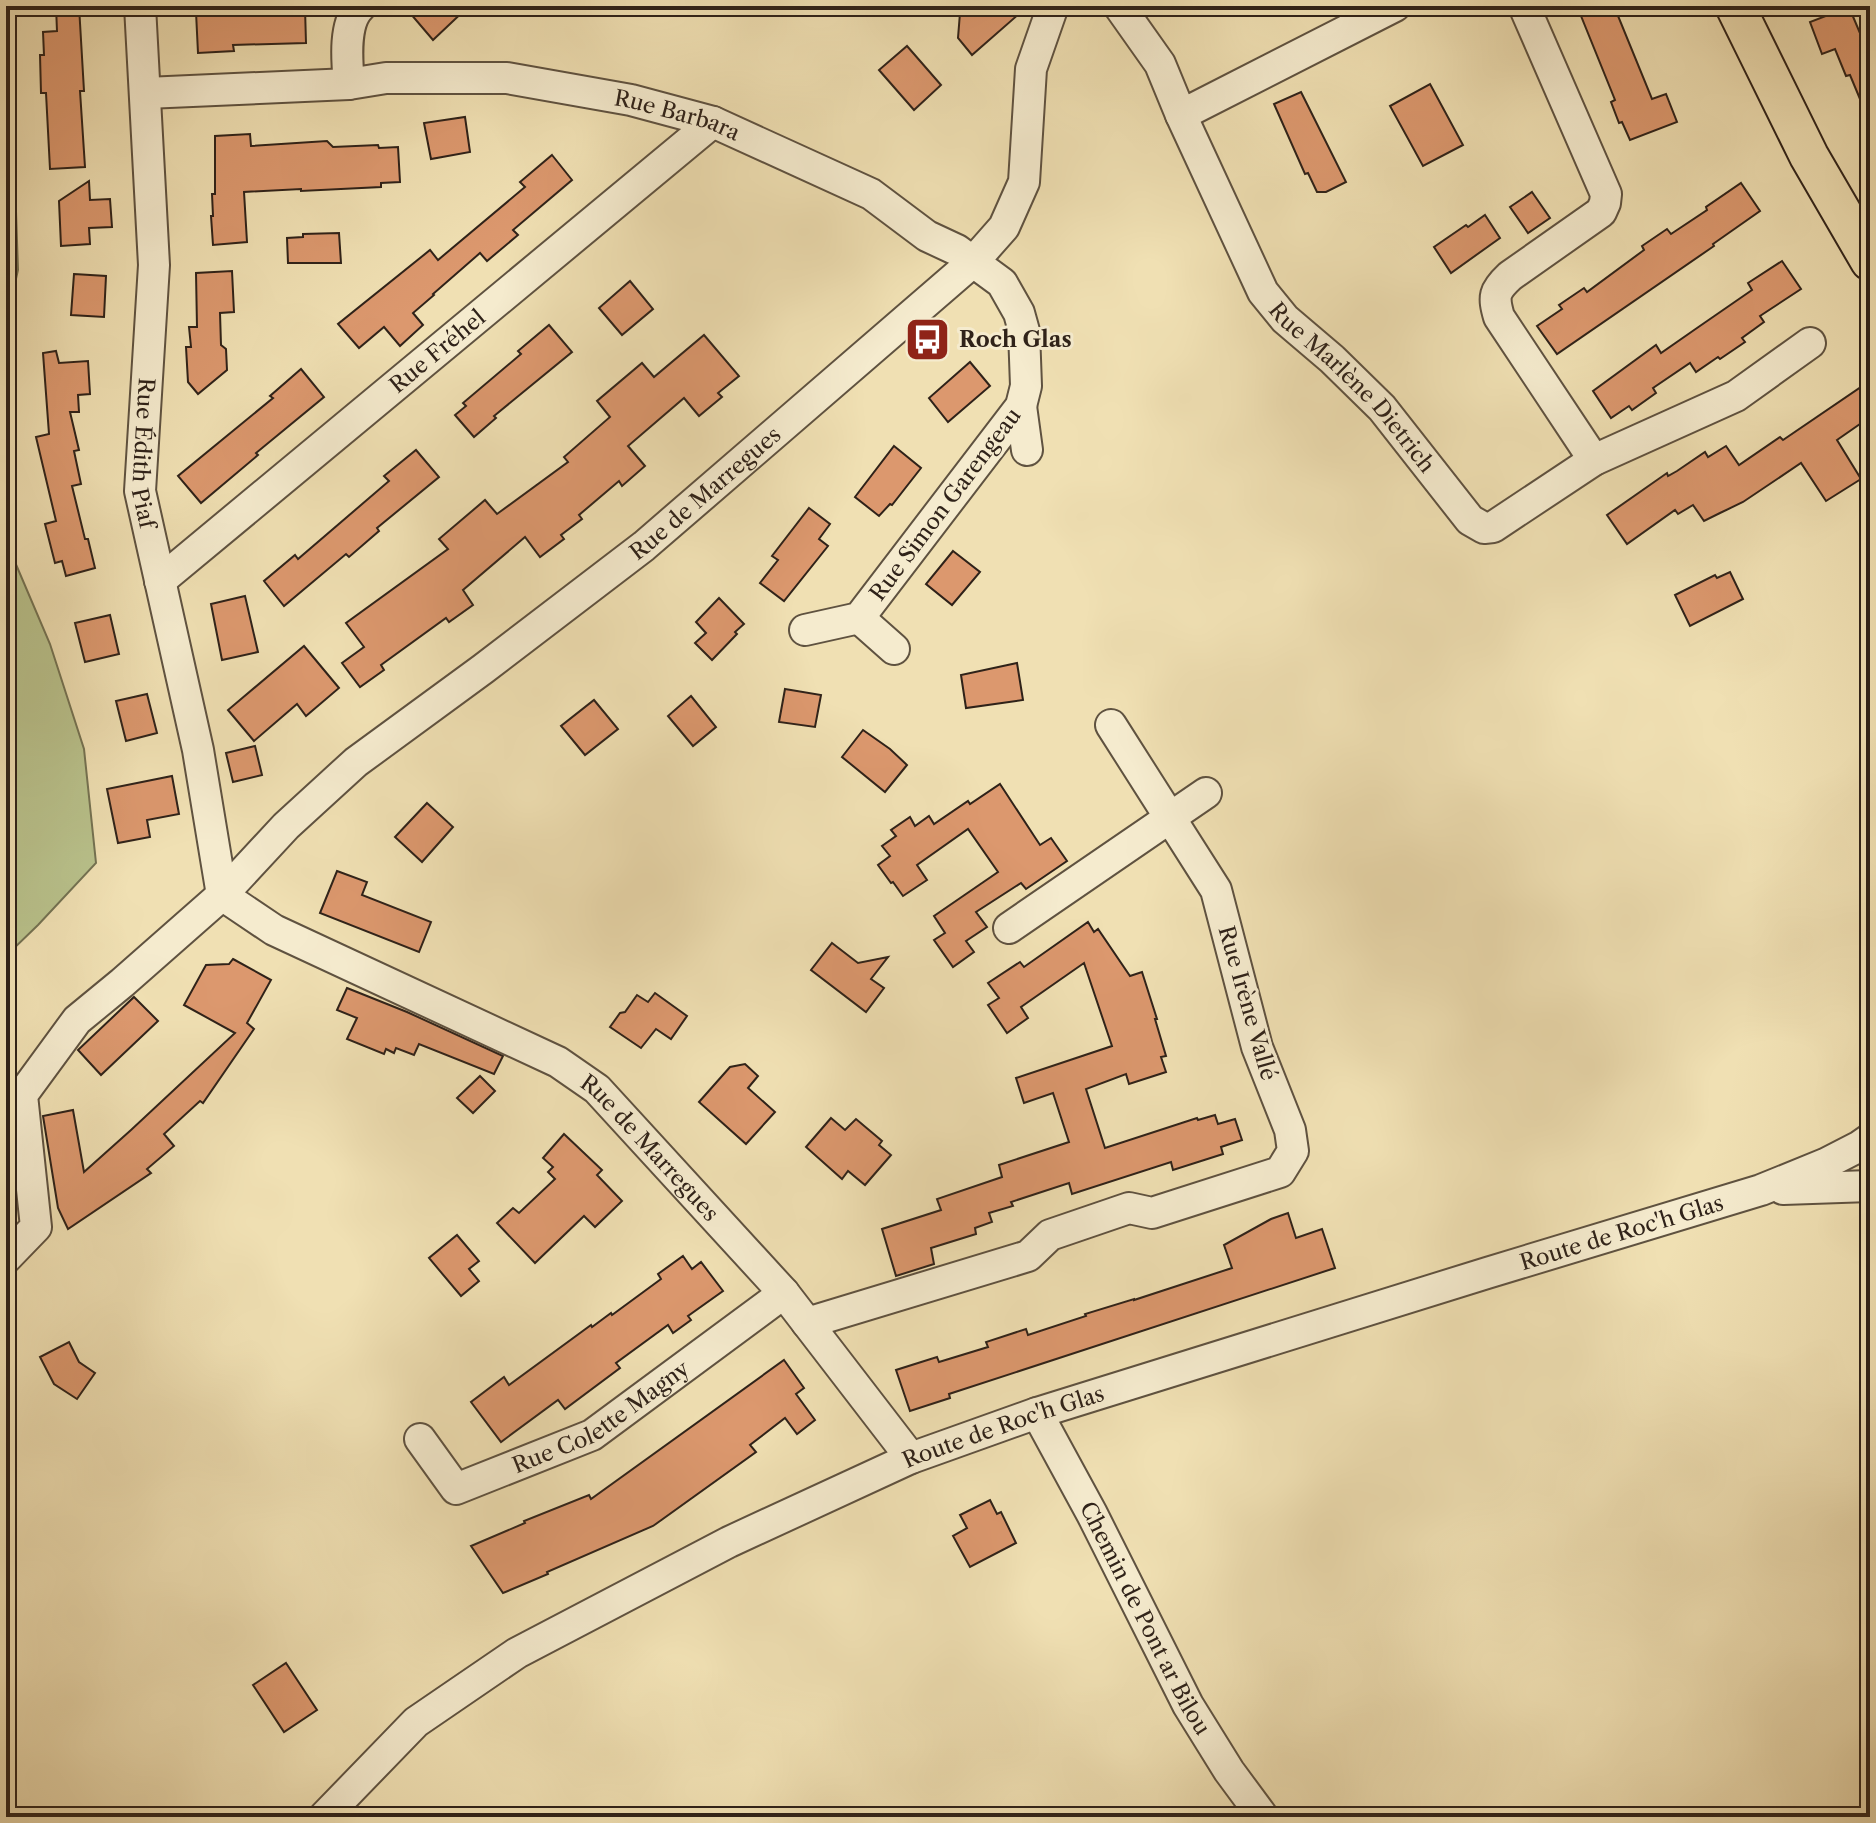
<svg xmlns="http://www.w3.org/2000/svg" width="1876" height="1823" font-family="'Libre Caslon Text',serif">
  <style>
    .green { fill: #b9c28c; stroke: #747252; stroke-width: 2 }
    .building { fill: #dc986e; stroke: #2f2219; stroke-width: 2 }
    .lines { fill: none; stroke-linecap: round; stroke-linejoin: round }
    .minor-casing { stroke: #5f5240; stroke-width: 34 }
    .major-casing { stroke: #2f2219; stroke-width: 42 }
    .minor { stroke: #f5ebce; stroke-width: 30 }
    .major { stroke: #f0e0b3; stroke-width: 38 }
    .labels { text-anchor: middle; stroke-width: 6; stroke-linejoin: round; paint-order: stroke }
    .street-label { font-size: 22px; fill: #2f2219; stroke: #f5ebce }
    .poi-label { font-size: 22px; font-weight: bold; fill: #2f2219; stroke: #f5ebce; text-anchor: start }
  </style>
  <rect width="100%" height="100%" fill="#f0e0b3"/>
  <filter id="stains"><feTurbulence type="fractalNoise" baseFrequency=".0025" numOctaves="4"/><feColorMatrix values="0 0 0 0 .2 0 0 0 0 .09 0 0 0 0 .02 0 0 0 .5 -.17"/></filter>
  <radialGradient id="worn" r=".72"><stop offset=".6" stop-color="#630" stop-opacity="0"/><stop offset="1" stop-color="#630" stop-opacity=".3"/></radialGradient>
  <g class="green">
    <polygon points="6,6 9,6 18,270 6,323"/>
    <polygon points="6,541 50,644 84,749 96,863 38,925 6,956"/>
  </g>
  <g class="building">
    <polygon points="56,6 79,6 84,91 80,91 85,167 50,169 46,93 41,93 40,55 44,55 43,32 57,31"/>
    <polygon points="253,6 283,6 283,9 305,8 306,43 233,45 234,51 198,53 196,12 253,9"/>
    <polygon points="404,6 469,6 433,40"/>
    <polygon points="968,6 1028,6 972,55 958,38 960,13"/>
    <polygon points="1577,6 1614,6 1652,99 1666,94 1677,122 1630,140 1622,122 1619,123 1611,102 1615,100"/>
    <polygon points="1849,7 1862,38 1870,35 1870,123 1850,75 1846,76 1835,49 1822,54 1810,22"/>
    <polygon points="907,46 941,85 914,110 879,70"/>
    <polygon points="1430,84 1463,145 1423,166 1390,106"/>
    <polygon points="1301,92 1346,182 1326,192 1317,192 1308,173 1305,174 1274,104"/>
    <polygon points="465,117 470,152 431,159 424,123"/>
    <polygon points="250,134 251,146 327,141 333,147 378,145 379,148 398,147 400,182 381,183 381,187 301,191 301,189 244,192 247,242 213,245 211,216 213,216 212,194 215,194 215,136"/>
    <polygon points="552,155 572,180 513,230 518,235 487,261 480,253 433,294 434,295 413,313 423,325 400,346 384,327 359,348 338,324 430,250 438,260 525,187 520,182"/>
    <polygon points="89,181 90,200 110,199 112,227 89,228 90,244 61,246 59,201"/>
    <polygon points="1741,183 1760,211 1713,244 1714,246 1557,354 1537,326 1562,309 1559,305 1584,288 1587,292 1644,250 1642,246 1667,229 1671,234 1707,210 1706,207"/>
    <polygon points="1532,192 1550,218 1528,233 1510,207"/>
    <polygon points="1485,215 1500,238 1451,273 1434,247 1466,225 1468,227"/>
    <polygon points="339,233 341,263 288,263 287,238 303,237 303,234"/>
    <polygon points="1782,261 1801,289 1760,316 1764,322 1742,338 1745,342 1720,359 1718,357 1696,372 1690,363 1653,388 1656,393 1632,410 1629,406 1611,418 1593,391 1656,345 1661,353 1697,328 1752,290 1748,283"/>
    <polygon points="232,271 234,312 220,313 221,345 226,349 227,370 198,394 188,382 186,347 191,347 189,327 197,327 196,273"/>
    <polygon points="74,274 106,276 104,317 71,315"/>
    <polygon points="630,281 653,309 622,335 599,308"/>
    <polygon points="549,325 572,352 494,416 496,418 474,437 455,415 466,406 463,403 521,354 518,351"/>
    <polygon points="704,335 739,376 718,393 722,397 699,416 684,398 628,446 645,466 622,486 619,481 579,515 582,519 561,535 564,539 540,557 525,537 463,590 473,605 449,622 446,618 381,665 384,670 360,687 342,663 364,647 346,623 448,549 439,539 485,500 497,514 568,462 564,457 610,417 597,401 642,363 654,377"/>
    <polygon points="56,351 59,363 88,361 90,394 78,395 79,412 70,412 79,450 74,451 81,484 72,486 85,539 88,539 95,568 66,576 62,561 55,563 45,524 56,521 36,437 49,434 43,353"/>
    <polygon points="970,362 990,386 948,422 929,398"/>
    <polygon points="301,369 324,397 256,453 258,455 201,503 178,476 273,398 270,396"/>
    <polygon points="1861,387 1870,400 1870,417 1837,440 1861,479 1826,501 1801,463 1743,502 1720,513 1704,521 1693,505 1678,514 1675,510 1627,544 1607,515 1667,473 1668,476 1677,471 1705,452 1708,457 1726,446 1739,465 1780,437 1783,440"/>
    <polygon points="894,446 921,468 892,505 890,504 879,516 855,497"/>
    <polygon points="416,450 439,477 377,528 379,531 349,557 346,554 284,606 264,581 295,555 298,559 389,481 384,476"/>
    <polygon points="809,508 830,524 819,539 828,546 784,601 760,583 778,560 772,556"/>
    <polygon points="953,551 980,572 952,605 926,584"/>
    <polygon points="1730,572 1743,599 1690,626 1675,595 1715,575 1717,578"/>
    <polygon points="245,596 258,652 222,660 211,604"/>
    <polygon points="719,598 744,624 735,632 737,634 712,660 695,643 706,633 696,622"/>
    <polygon points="110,615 119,654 85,662 75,623"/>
    <polygon points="304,646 339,688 306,716 297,704 254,741 228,710"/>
    <polygon points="1017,663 1023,700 966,708 961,675"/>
    <polygon points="785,689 821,695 815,727 779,722"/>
    <polygon points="147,694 157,733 126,741 116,701"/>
    <polygon points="691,696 716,727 693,746 668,716"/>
    <polygon points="594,700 618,729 585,755 561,726"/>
    <polygon points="863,730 890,749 907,765 885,792 842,757"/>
    <polygon points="255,746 262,775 233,782 226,753"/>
    <polygon points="172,776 179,814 147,820 150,837 118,843 107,789"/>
    <polygon points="1000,784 1040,845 1051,838 1067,861 1026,889 1021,883 976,912 987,927 966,941 974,952 953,967 934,940 945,933 934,916 998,872 968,829 917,865 927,880 903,896 893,882 891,883 878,865 890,856 882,846 896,836 891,830 910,817 915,826 929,816 934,824 968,801 970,804"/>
    <polygon points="427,803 453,827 422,862 395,837"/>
    <polygon points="337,871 367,882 362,895 431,922 419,952 320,913"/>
    <polygon points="1088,922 1094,932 1098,929 1130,976 1142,972 1157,1019 1155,1019 1166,1056 1161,1057 1166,1072 1129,1084 1126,1074 1086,1089 1105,1148 1197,1118 1198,1120 1215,1115 1218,1124 1235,1119 1242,1140 1221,1147 1223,1154 1173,1170 1171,1162 1072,1194 1069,1183 1011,1202 1013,1206 989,1213 992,1222 975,1228 976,1234 931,1248 934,1264 896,1276 882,1229 941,1210 937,1199 1002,1177 999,1165 1069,1142 1053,1093 1024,1103 1016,1078 1112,1046 1084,963 1021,1007 1028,1018 1007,1033 988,1005 999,998 988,983 1020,962 1024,967"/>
    <polygon points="832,943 858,963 888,957 871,979 884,988 866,1012 811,970"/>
    <polygon points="233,959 271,980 247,1023 254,1029 203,1103 200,1101 164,1134 174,1146 147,1169 151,1173 68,1229 58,1208 43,1116 73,1110 84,1172 131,1130 235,1033 184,1005 206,965 229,964"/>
    <polygon points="347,988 407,1012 503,1056 494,1074 419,1044 414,1055 396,1048 394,1053 386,1049 384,1054 347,1039 357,1018 337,1010"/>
    <polygon points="655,993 687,1016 671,1039 656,1029 641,1048 610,1027 620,1013 625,1012 637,995 648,1002"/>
    <polygon points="134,997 158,1021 101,1075 78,1050"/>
    <polygon points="745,1064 758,1076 748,1088 775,1112 746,1144 699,1102 730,1067"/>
    <polygon points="480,1076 495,1091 473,1113 457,1098"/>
    <polygon points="831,1118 845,1130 856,1119 882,1141 879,1145 891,1155 865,1185 848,1171 842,1179 806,1147"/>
    <polygon points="564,1134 602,1170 597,1175 622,1201 595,1227 584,1216 535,1263 497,1223 513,1208 519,1213 555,1179 548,1172 553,1167 543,1158"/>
    <polygon points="1288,1213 1296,1238 1322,1229 1335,1268 949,1394 950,1398 910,1411 896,1370 937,1357 939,1362 988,1347 986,1342 1026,1329 1028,1335 1086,1316 1085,1314 1134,1299 1134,1300 1232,1268 1224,1245 1271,1219"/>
    <polygon points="457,1235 479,1261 469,1269 479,1281 461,1296 429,1258"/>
    <polygon points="683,1256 692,1269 701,1262 723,1291 688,1316 691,1320 673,1333 668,1325 616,1363 620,1368 565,1409 558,1400 501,1442 471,1402 504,1377 509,1385 591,1325 592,1327 611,1313 612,1315 661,1279 658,1274"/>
    <polygon points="69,1342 79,1362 95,1373 77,1399 54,1384 40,1357"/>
    <polygon points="784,1360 804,1388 796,1394 815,1420 797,1434 785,1418 750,1445 756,1452 653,1526 547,1572 548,1574 503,1593 471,1546 525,1523 524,1521 589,1495 591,1499"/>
    <polygon points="990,1500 997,1514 1001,1512 1016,1543 970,1567 953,1536 967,1528 960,1515"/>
    <polygon points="286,1663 317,1710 284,1732 253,1685"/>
  </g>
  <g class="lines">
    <defs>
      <g id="minor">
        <path id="s1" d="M140,6L154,265L140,491L198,750L222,895"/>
        <polyline points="1119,6 1160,64 1181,115 1395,6"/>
        <path d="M1524,6L1606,194L1605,203L1601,212L1510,276C1494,291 1493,296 1499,317L1594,460"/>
        <path d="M349,84C347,62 343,22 361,6"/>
        <path id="s2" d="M146,93L349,84L386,78H507L631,100L713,122L871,194L927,236L957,250L1002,283L1019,313L1024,331L1026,386L1021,406L859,618L805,630"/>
        <path id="s3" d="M1181,115L1263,292L1285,319L1332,359L1382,408L1470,520L1484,528L1493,527L1594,460L1736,396L1810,343"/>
        <polyline points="1021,406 1027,450"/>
        <path id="s4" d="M160,581L713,122"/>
        <polyline points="859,618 894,649"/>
        <path id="s5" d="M222,895L274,930L558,1062L597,1089L784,1293L911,1458"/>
        <polyline points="1009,928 1206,793"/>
        <polyline points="1783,1189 1870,1186"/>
        <path id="s6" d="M6,1258L36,1227L22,1095L77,1020L122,983L222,895L286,826L356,762L483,669L644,546L974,261L1004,227L1024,182L1031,69L1053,6"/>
        <polyline points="807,1323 1028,1256 1050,1235 1129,1208 1152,1213 1280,1172 1293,1151 1290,1130 1257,1047 1216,890 1111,725"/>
        <path id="s7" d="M1037,1413L1092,1514L1188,1705L1229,1771L1263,1817"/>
        <path id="s8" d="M420,1439L456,1489L592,1435L784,1293"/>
        <path id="s9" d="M324,1817L416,1722L517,1653L729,1542L911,1458L1037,1413L1487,1273L1761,1190L1825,1164L1860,1146L1870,1139"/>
      </g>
      <polyline id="major" points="1735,6 1809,156 1870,261"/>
    </defs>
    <use href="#minor" class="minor-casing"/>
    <use href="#major" class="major-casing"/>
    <use href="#minor" class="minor"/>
    <use href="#major" class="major"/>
  </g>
  <defs>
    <symbol id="bus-square" viewBox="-11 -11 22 22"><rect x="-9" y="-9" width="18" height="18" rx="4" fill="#8f2418" stroke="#f5ebce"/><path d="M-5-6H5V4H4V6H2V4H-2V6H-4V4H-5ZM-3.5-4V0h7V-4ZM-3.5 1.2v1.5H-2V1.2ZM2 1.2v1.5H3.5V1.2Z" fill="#fff"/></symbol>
  </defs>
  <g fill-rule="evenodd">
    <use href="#bus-square" x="902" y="314" width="51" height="51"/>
  </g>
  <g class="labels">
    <g class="street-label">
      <text dy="8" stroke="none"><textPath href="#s2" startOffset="536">Rue Barbara</textPath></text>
      <text dy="8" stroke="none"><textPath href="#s4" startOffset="360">Rue Fréhel</textPath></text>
      <text dy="8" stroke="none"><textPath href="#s3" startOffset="326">Rue Marlène Dietrich</textPath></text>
      <text dy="8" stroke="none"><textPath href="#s1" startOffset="448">Rue Édith Piaf</textPath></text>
      <text dy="8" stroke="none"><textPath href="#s6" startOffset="1090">Rue de Marregues</textPath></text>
      <text transform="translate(945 504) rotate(-53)" y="8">Rue Simon Garengeau</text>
      <text transform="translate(1248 1003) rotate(74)" y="8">Rue Irène Vallé</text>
      <text dy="8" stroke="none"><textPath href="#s5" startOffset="502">Rue de Marregues</textPath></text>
      <text dy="8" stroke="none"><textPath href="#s9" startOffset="1440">Route de Roc'h Glas</textPath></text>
      <text dy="8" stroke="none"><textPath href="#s8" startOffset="224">Rue Colette Magny</textPath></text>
      <text dy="8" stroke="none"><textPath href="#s9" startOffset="792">Route de Roc'h Glas</textPath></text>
      <text dy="8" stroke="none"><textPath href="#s7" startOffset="232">Chemin de Pont ar Bilou</textPath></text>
    </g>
    <g class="poi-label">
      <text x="959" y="347">Roch Glas</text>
    </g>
  </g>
  <rect width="1876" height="1823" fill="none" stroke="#f0e0b3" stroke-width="32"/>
  <rect x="8" y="8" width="1860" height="1807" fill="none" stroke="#2f2219" stroke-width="4"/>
  <rect x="16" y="16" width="1844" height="1791" fill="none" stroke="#2f2219" stroke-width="2"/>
  <rect width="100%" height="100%" filter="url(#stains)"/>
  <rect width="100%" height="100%" fill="url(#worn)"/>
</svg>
